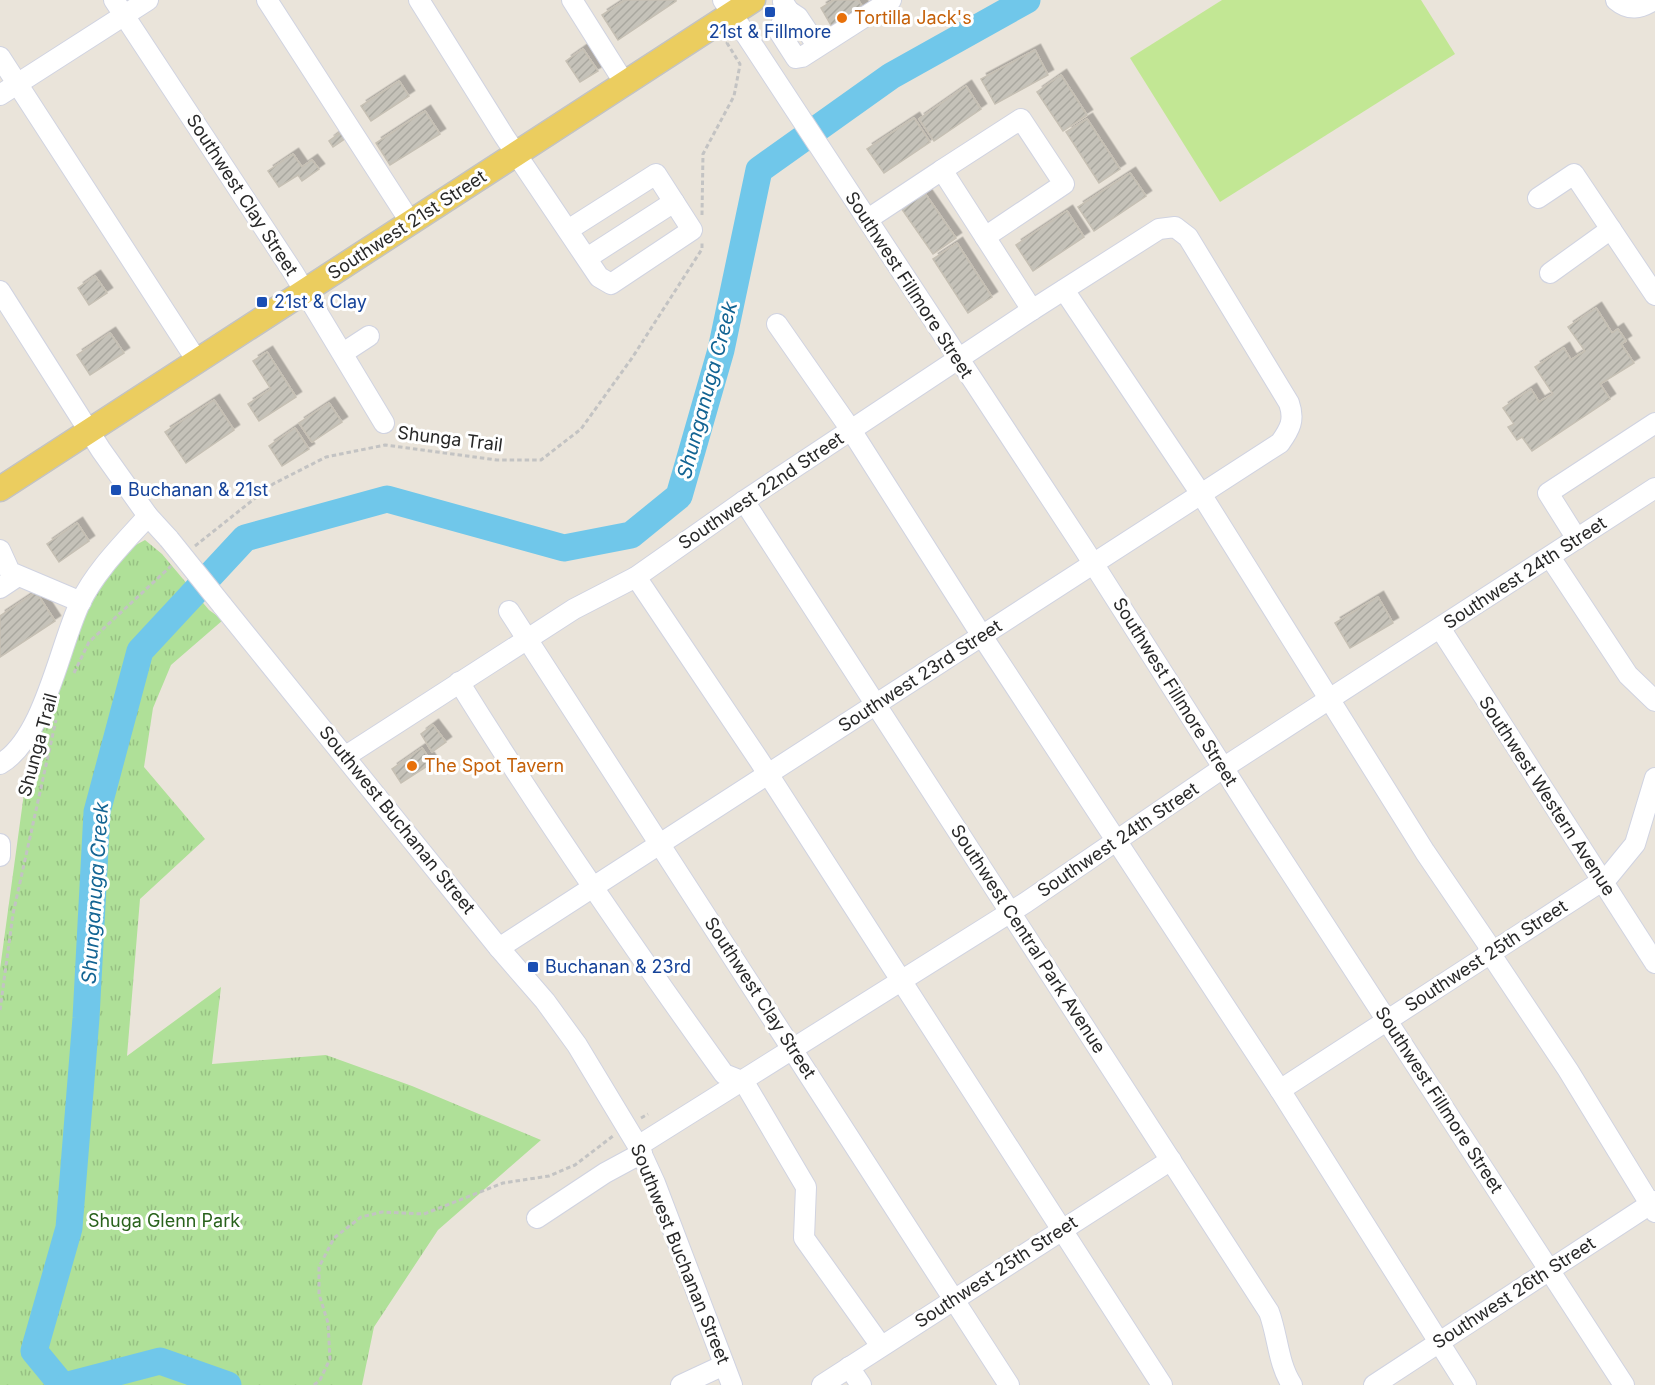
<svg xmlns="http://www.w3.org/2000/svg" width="1655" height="1385" font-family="Inter,sans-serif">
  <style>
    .park { fill: url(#park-tufts) }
    .pitch { fill: #c2e794 }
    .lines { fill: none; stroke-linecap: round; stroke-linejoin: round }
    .river { stroke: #70c7ea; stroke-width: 27 }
    .building { fill: url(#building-hatch); stroke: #c6c0b4; stroke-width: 1.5; filter: url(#shadow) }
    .minor-casing { stroke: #d0d3e1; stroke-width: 22 }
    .major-casing { stroke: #c3c3c3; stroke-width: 27 }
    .path { stroke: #c3c3c3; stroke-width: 3; stroke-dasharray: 4.5 3; stroke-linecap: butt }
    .minor { stroke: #fff; stroke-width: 20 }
    .major { stroke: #ebcd5f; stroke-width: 24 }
    .minor-bridge-casing { stroke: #d0d3e1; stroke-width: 22; stroke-linecap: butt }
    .minor-bridge { stroke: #fff; stroke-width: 20 }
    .transit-dot { fill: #1a4fb4; stroke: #fff; stroke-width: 2 }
    .food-dot { fill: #e8710a; stroke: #fff; stroke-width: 2 }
    .labels { text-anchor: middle; stroke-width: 6; stroke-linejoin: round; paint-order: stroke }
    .food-label { font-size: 18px; fill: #c56008; stroke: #fff; text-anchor: start }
    .transit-label { font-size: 18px; fill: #164399; stroke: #fff; text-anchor: start }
    .street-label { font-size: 18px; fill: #282828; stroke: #fff }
    .park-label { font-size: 18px; fill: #29621c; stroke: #fff }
    .water-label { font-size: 20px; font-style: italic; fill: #126493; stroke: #fff }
  </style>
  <defs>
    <pattern id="park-tufts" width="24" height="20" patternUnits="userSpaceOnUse" patternTransform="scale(1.5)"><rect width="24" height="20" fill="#afe098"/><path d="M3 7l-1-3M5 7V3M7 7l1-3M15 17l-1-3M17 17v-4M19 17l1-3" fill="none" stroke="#97c083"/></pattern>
    <pattern id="building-hatch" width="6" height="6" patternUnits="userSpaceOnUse" patternTransform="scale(1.5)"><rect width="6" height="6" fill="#c5c2b9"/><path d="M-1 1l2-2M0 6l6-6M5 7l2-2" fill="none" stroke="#a9a79f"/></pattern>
    <filter id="shadow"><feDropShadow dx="5.5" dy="-5.5" stdDeviation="0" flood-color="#0004"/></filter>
  </defs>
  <rect width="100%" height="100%" fill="#eae4da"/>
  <polygon class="park" points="145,540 162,554 209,610 223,620 171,665 153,708 144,767 205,839 140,899 127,1056 221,987 212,1064 326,1055 412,1086 541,1140 438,1230 374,1327 362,1385 0,1385 0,969 25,786 40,735 82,618 98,588 134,546"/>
  <polygon class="pitch" points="1222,0 1421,0 1455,54 1220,202 1130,58"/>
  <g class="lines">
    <g class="river">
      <polyline points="62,1385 34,1351 69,1228 86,1018 97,812 140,651 245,538 387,499 564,548 631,535 679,496 721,350 759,170 891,76 1027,0"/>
      <polyline points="68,1385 160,1361 228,1385"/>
    </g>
  </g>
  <g class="building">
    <polygon points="625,0 676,0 676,1 618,40 602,15"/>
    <polygon points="834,0 858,0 866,12 832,27 821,8"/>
    <polygon points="583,49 598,71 580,82 566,61"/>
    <polygon points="1035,50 1048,75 995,104 981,79"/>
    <polygon points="1061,75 1087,115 1063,131 1037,92"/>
    <polygon points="399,81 409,96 371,121 361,106"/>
    <polygon points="966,86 981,109 934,141 919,119"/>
    <polygon points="425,111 440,134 390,165 376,143"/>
    <polygon points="914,118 930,142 884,173 867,149"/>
    <polygon points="1087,119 1120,169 1099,183 1066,132"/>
    <polygon points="341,132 346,138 333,147 329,141"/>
    <polygon points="293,154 302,167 312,160 319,169 302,181 298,175 279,187 268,171"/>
    <polygon points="1130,173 1146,196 1094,231 1078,207"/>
    <polygon points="924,192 956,238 933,254 901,208"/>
    <polygon points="1067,211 1084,237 1033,271 1016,245"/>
    <polygon points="957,243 992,297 968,313 933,259"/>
    <polygon points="95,276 107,293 89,305 78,288"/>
    <polygon points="1596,308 1612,333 1618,329 1626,341 1621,344 1634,363 1600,384 1610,399 1532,451 1522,437 1517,440 1508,427 1514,424 1503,408 1531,389 1539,402 1553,394 1535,367 1564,348 1571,360 1585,351 1568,327"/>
    <polygon points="110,333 124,353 90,375 77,355"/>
    <polygon points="267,352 296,397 259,421 248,404 271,389 253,361"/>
    <polygon points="214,400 234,430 186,463 165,432"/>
    <polygon points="329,403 342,422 312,442 299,423"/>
    <polygon points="295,428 309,449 282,466 269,446"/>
    <polygon points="77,523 89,541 59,562 47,544"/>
    <polygon points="36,592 55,621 0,657 0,616"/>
    <polygon points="1378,597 1393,623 1350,648 1335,623"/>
    <polygon points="433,725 446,742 432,752 421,734"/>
    <polygon points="422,748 432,763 401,783 392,769"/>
  </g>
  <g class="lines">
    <defs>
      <g id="minor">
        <polyline points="114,0 293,272 384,423"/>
        <polyline points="267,0 411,223"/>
        <polyline points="419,0 504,136 599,277 611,284 692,230 656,174 568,230"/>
        <polyline points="572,0 625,84"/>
        <polyline points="723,0 1084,549 1259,824 1624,1385"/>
        <path d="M1616,0C1629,11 1640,9 1654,0"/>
        <polyline points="783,2 789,11 798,17 814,41"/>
        <polyline points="789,11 778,30 796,58 802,57 891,0"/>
        <polyline points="0,57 197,361"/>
        <polyline points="0,95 148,0"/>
        <polyline points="942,170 1021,119 1064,184 985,237"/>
        <polyline points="1538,198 1574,174 1655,295"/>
        <polyline points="868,219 942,170 1032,310"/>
        <polyline points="587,258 674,202"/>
        <polyline points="1550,273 1611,229"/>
        <polyline points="1064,290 1201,494 1425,852 1487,943 1490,953 1568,1070 1655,1212"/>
        <polyline points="0,291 101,450 148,516 169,539"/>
        <polyline points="777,324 851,430 982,636 1280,1090 1466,1385"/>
        <polyline points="343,353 369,336"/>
        <path d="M744,501L1269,1312C1278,1336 1278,1364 1292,1385"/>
        <polyline points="1577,539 1548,493 1655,423"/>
        <polyline points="0,550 10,572 81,602"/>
        <polyline points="1550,557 1628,675 1655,701"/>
        <polyline points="636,577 759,760 1162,1385"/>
        <polyline points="0,588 18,576"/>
        <polyline points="222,605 499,948 545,1001 577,1045 638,1146 655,1183 732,1385"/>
        <polyline points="509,611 1009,1385"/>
        <polyline points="1440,628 1655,963"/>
        <path d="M459,682C542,816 632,946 724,1074L744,1082L806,1187L804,1238L881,1346"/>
        <path d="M346,756L574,609L636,577L744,501L1032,310L1159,229L1175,227L1188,237L1289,403C1295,420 1290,429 1280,443L499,948"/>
        <path d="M0,764C44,739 59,647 80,603C96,570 124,543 148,516"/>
        <polyline points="0,844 0,856"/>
        <polyline points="1280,1090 1608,877 1635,844 1655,778"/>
        <polyline points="638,1146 1025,903 1223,768 1655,488"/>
        <polyline points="537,1218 605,1173 642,1153"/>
        <polyline points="849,1367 861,1385"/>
        <polyline points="681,1385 724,1365"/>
        <polyline points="822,1385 1171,1160"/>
        <polyline points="1374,1385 1655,1201"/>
      </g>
      <polyline id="major" points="0,489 753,0"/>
    </defs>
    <use href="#minor" class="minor-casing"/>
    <use href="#major" class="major-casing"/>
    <g class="path">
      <polyline points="702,215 703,154 734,96 739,70 740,64 727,43 730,41"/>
      <polyline points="195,546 273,484 326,457 385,445 497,460 541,460 581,429 632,358 702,249 702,243"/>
      <polyline points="74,673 89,642 171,566"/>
      <polyline points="0,1010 13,914 56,720"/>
      <polyline points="641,1118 648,1114"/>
      <polyline points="314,1385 320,1380 330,1359 328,1323 319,1294 319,1267 334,1238 361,1217 382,1212 424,1214 503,1183 549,1176 575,1165 613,1136"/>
    </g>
    <use href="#minor" class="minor"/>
    <use href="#major" class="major"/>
    <defs>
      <polyline id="minor-bridge" points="169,539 222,605"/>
    </defs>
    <use href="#minor-bridge" class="minor-bridge-casing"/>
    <use href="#minor-bridge" class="minor-bridge"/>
  </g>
  <g class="transit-dot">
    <rect x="764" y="6" width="12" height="12" rx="3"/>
    <rect x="256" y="296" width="12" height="12" rx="3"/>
    <rect x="110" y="484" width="12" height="12" rx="3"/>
    <rect x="527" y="961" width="12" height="12" rx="3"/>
  </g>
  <g class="food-dot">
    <circle cx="842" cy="18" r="6"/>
    <circle cx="412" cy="766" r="6"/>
  </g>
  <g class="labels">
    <g class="food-label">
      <text x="854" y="24">Tortilla Jack's</text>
      <text x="424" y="772">The Spot Tavern</text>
    </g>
    <g class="transit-label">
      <text x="770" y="38" text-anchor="middle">21st &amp; Fillmore</text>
      <text x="274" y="308">21st &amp; Clay</text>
      <text x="128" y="496">Buchanan &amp; 21st</text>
      <text x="545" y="973">Buchanan &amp; 23rd</text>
    </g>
    <g class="street-label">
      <text transform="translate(242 195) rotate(57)" y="6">Southwest Clay Street</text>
      <text transform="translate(407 225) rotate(-33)" y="6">Southwest 21st Street</text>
      <text transform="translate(909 285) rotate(57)" y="6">Southwest Fillmore Street</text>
      <text transform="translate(450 439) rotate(7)" y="6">Shunga Trail</text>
      <text transform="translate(761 491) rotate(-34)" y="6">Southwest 22nd Street</text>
      <text transform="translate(1525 573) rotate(-33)" y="6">Southwest 24th Street</text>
      <text transform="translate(920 676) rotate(-33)" y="6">Southwest 23rd Street</text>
      <text transform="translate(1175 692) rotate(58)" y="6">Southwest Fillmore Street</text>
      <text transform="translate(38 745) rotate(-75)" y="6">Shunga Trail</text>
      <text transform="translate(1547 796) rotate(57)" y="6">Southwest Western Avenue</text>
      <text transform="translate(397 820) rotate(51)" y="6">Southwest Buchanan Street</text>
      <text transform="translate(1118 840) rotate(-34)" y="6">Southwest 24th Street</text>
      <text transform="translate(1028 939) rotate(57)" y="6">Southwest Central Park Avenue</text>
      <text transform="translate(1486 956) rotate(-33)" y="6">Southwest 25th Street</text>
      <text transform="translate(760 998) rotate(57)" y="6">Southwest Clay Street</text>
      <text transform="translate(1439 1100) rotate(57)" y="6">Southwest Fillmore Street</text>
      <text transform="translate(680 1254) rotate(68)" y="6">Southwest Buchanan Street</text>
      <text transform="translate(996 1272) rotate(-33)" y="6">Southwest 25th Street</text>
      <text transform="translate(1514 1293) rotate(-33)" y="6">Southwest 26th Street</text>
    </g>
    <g class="park-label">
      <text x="164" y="1227">Shuga Glenn Park</text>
    </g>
    <g class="water-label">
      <text transform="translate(707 390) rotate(-75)" y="7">Shunganuga Creek</text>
      <text transform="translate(95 893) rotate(-86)" y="7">Shunganuga Creek</text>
    </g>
  </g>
</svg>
